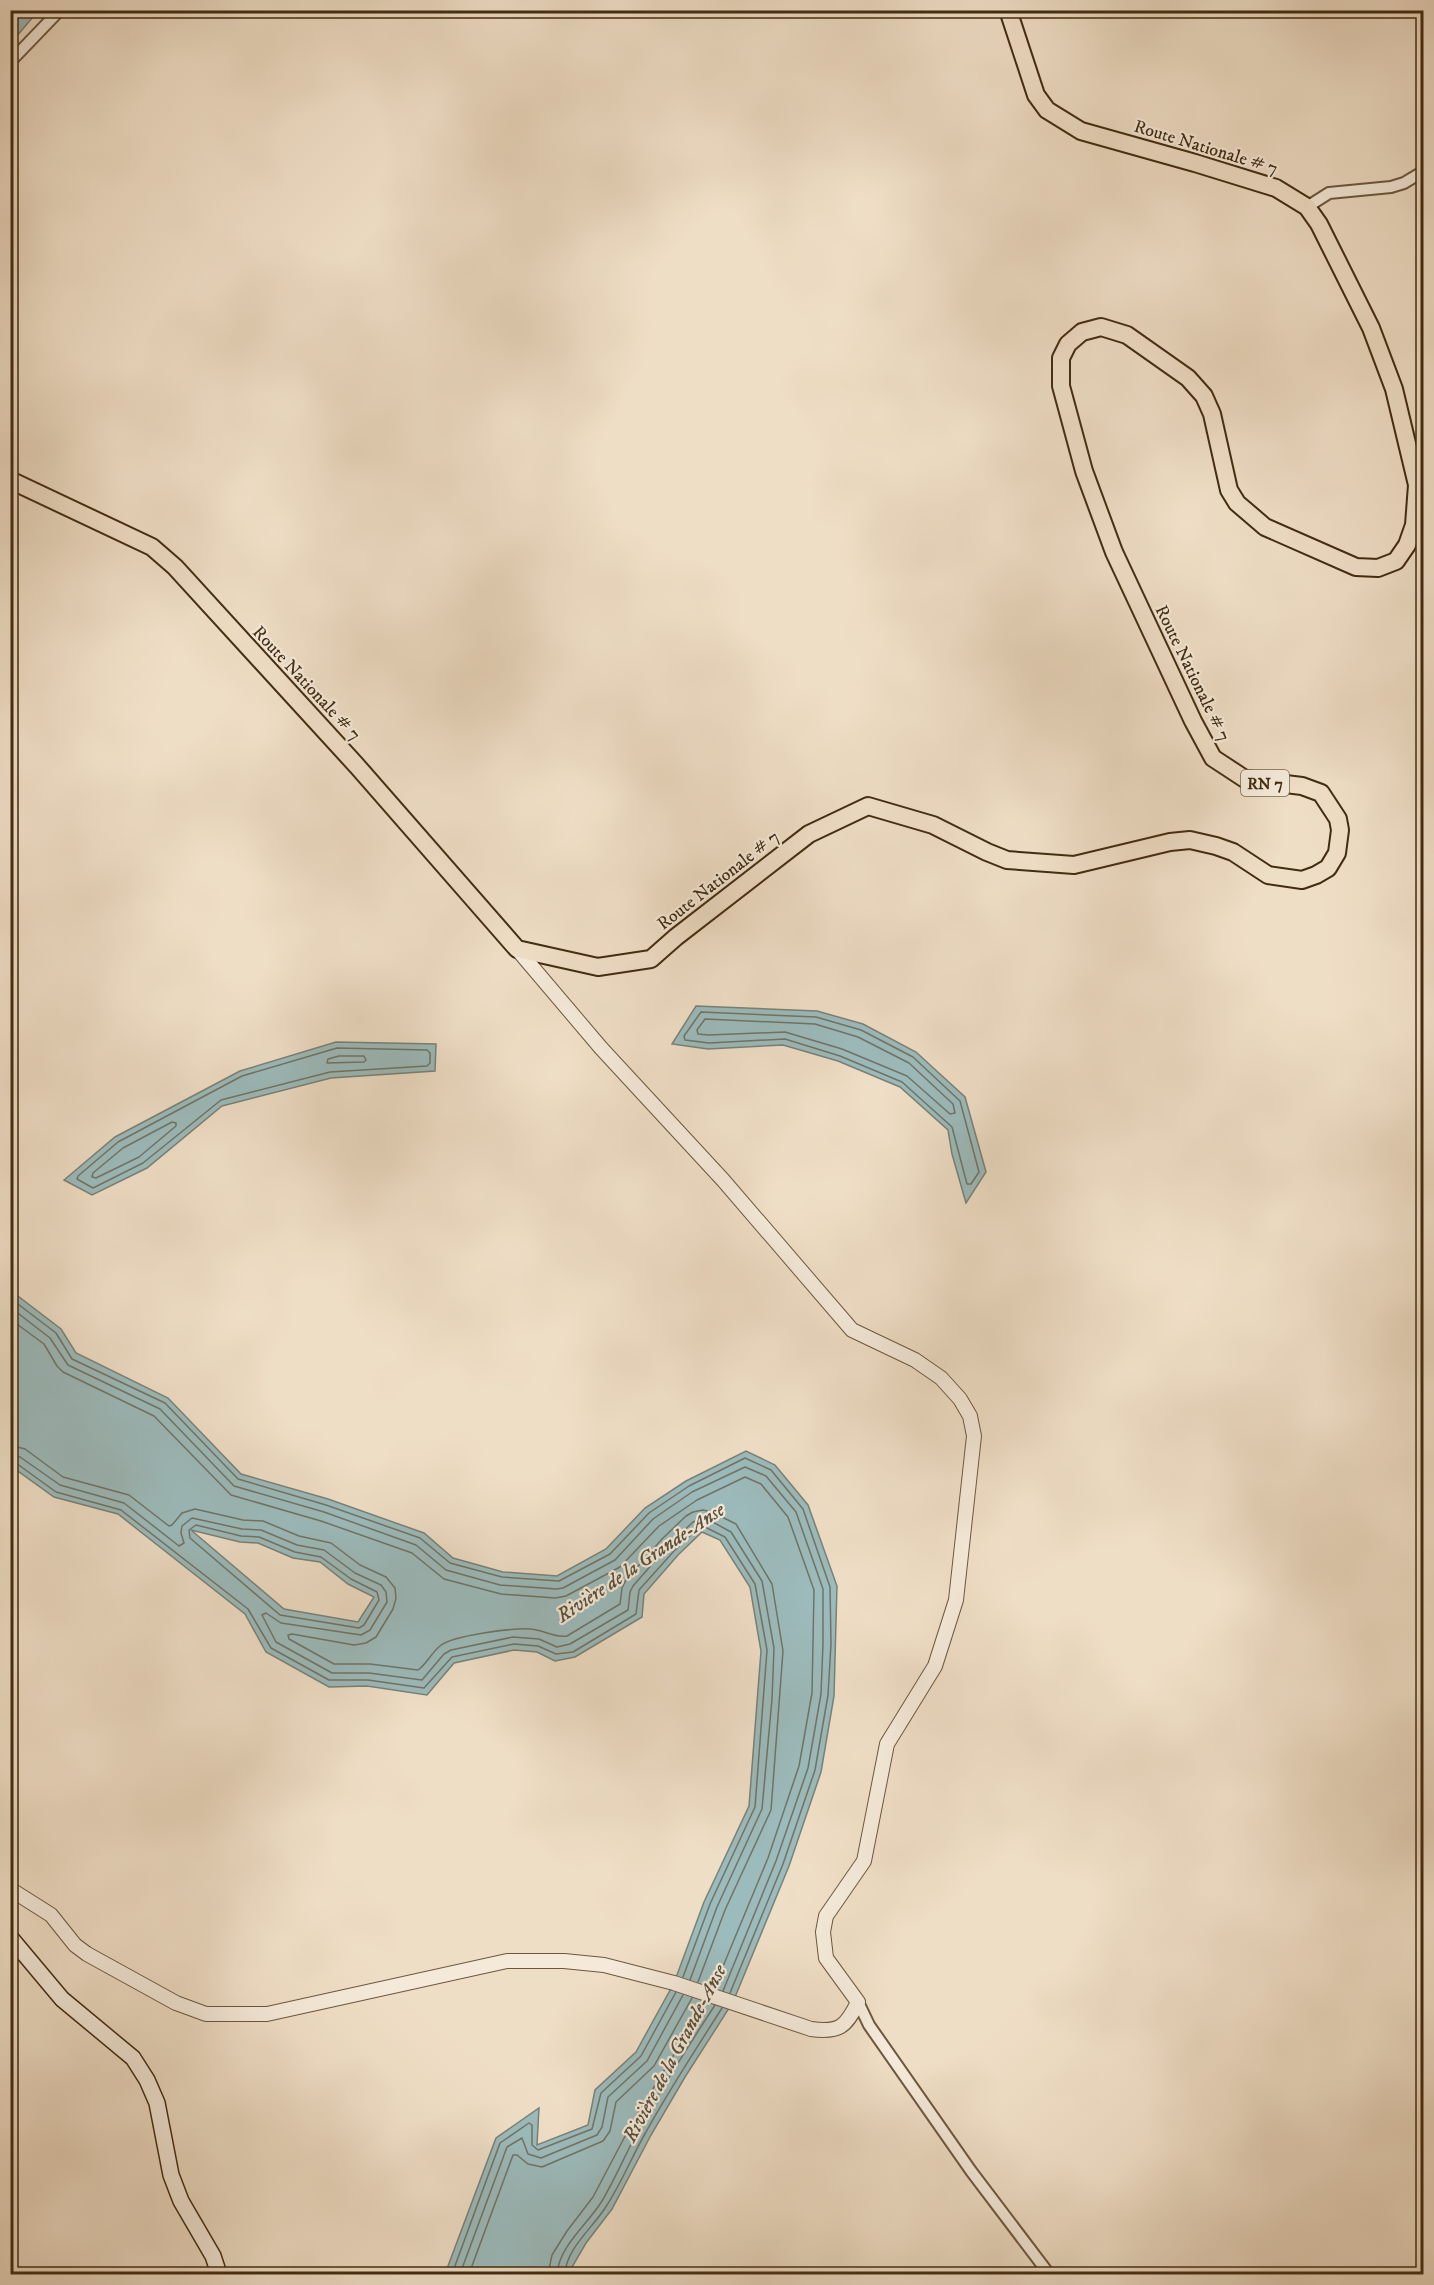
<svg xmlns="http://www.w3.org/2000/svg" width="1434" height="2285" font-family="'IM FELL DW Pica',serif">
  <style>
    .water { fill: #9cbbbc; stroke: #788278; stroke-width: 1.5; fill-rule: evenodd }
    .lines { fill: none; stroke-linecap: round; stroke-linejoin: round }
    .shore { stroke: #6f7466; stroke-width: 1.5 }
    .minor-casing { stroke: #6d583e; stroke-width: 14 }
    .tertiary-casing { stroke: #6d583e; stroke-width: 16 }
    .secondary-casing { stroke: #422c11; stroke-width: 18 }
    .primary-casing { stroke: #422c11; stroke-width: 20 }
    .minor { stroke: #f5eada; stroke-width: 10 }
    .tertiary { stroke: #f5eada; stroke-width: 14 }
    .secondary { stroke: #f5eada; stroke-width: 15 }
    .primary { stroke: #efdec6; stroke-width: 16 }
    .labels { text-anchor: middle; stroke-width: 4.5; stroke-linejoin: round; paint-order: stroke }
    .shield { fill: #f5eada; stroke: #78654d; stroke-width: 1.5 }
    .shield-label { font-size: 16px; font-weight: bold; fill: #422c11 }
    .street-label { font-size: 18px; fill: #422c11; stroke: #f5eada }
    .water-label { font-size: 20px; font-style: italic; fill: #58503c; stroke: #f5eada }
  </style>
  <rect width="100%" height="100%" fill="#efdec6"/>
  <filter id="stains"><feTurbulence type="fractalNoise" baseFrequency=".00333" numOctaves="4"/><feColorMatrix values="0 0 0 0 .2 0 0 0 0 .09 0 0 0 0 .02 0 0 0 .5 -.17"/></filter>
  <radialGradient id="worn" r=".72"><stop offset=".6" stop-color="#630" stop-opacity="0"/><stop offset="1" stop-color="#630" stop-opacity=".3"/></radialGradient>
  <g class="water">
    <polygon points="11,10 38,11 11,43 10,11"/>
    <polygon points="696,1006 817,1011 863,1024 916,1052 965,1097 986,1172 966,1203 952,1154 948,1130 900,1087 838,1061 783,1045 708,1049 672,1044"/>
    <polygon points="336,1042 436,1044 435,1071 331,1078 222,1106 147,1168 92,1195 64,1180 115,1137 240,1071"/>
    <path d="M10,1290L61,1329L76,1353L168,1398L241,1474L328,1499L424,1533L453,1558L503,1572L557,1576L606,1549L645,1508L686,1481L746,1451L775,1465L808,1505L837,1586L834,1696L821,1772L789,1866L733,2002L685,2077L651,2135L612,2209L586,2243L572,2267L570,2274H445L496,2138L539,2108L537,2145L588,2125L595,2090L636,2052L674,1983L704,1902L749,1806L761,1651L750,1587L720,1540L702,1532L678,1555L644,1594L642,1617L575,1657L555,1661L537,1652L514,1650L454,1663L427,1695L367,1686L329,1687L266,1652L245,1614L118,1514L54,1497L11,1466ZM191,1530L240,1542L258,1543L293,1558L320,1562L348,1584L374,1597L358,1622L284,1609Z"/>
  </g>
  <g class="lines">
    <g class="shore">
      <polygon points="701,1012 816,1017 861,1030 913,1057 960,1101 979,1172 971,1184 967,1184 952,1127 902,1082 840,1056 785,1039 709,1043 685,1040 684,1036"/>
      <polygon points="705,1019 815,1024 858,1037 909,1063 953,1104 955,1113 950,1114 907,1076 842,1049 785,1032 709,1035 698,1034 697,1030"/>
      <polygon points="337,1048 427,1050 430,1053 430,1063 427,1066 330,1072 221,1100 143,1163 93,1188 77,1179 78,1176 118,1142 242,1076"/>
      <polygon points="339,1056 364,1056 366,1060 364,1062 327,1063 328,1059"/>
      <polygon points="172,1122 176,1123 176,1126 139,1157 96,1178 92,1177 93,1173 123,1148"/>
      <polyline points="10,1298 56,1333 72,1359 165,1403 238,1479 326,1505 420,1538 450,1563 502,1577 559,1581 610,1554 649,1513 689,1486 745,1458 771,1470 803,1509 830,1587 831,1644 828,1695 815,1770 783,1864 730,1993"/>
      <polyline points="10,1307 50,1338 68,1365 160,1409 234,1486 324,1512 416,1545 446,1570 500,1585 556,1589 563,1588 615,1560 653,1519 692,1492 745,1467 766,1476 796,1512 823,1589 823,1644 821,1694 808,1768 776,1861 723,1991"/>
      <polyline points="10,1319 44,1344 57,1366 63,1372 154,1416 231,1495 321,1521 412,1553 444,1579 501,1594 555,1598 566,1596 620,1567 659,1526 697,1500 745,1477 761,1484 788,1517 814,1590 812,1693 799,1766 768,1858 714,1988"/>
      <path d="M10,1445L25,1449L63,1477L129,1495L169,1526L172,1525L182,1513L195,1509L243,1520L263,1521L299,1536L331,1543L360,1565L386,1577L395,1588L396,1598L393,1609L376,1637L366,1643L354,1645L292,1634L288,1635L289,1639L334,1664H370L418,1670C427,1664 431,1653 440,1646C453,1635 513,1628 531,1629C544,1630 554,1638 567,1636L620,1604L622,1588L626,1580L662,1539L686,1516L693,1512L703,1510L712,1512L736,1524L772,1584L783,1651L771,1810L725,1910L698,1982"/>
      <polyline points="10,1454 20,1457 60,1485 124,1503 179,1546 184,1543 181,1533 182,1526 192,1518 242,1529 261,1530 297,1545 324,1550 355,1573 381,1585 386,1592 387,1602 370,1630 361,1635 281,1623 266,1613 262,1615 276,1642 332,1673 369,1673 422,1680 444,1654 451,1650 513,1637 539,1639 557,1647 570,1644 628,1610 630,1592 633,1586 668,1546 693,1522 701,1519 709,1520 731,1532 762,1581 774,1648 772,1699 762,1809 717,1907 690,1980"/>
      <polyline points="10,1462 16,1463 56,1492 121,1510 248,1609 271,1648 329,1680 368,1680 424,1688 452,1657 514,1644 538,1646 556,1654 573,1652 636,1614 639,1590 674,1551 698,1528 705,1527 725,1537 755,1584 767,1650 755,1807 710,1904 683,1977"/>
      <polygon points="196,1525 241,1536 259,1537 295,1552 321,1557 351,1579 377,1592 379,1600 364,1625 359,1628 280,1615 190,1538 189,1530"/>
      <polyline points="452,2274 500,2143 529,2123 532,2125 532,2145 538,2150 592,2129 601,2093 641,2056 676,1992"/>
      <polyline points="460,2274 507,2147 522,2138 528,2154 541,2158 597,2135 602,2127 608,2097 647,2061 683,1995"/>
      <polyline points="469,2274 513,2155 517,2155 528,2164 542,2167 603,2141 610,2131 616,2102 654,2066 692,1998"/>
      <polyline points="548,2274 552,2255 567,2231 593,2197 632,2123 706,2002"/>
      <path d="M557,2274C559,2246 588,2224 602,2201C616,2177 627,2151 640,2127C663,2085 689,2045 715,2005"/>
      <path d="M565,2274C566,2248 594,2227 607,2205C622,2182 632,2156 646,2132C669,2090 696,2049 722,2008"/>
    </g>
    <defs>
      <g id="minor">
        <polyline points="10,62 60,10"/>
        <polyline points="1307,207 1329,193 1391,187 1404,183 1424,171"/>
        <polyline points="858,2002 869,2025 971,2171 1049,2274"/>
      </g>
      <path id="tertiary" d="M10,1889L51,1915L75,1945L87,1954L176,2003L206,2014H267L507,1961H564L604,1965L674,1983L811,2029C839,2033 846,2027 858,2002L826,1958L823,1932L826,1916L864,1861L887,1744L935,1666L956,1600L974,1436L970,1416L960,1399L941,1378L915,1360L852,1330L723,1180L601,1048L517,949"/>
      <polyline id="secondary" points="10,1937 62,1999 133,2058 147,2080 157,2103 171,2175 181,2201 213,2256 219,2274"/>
      <polyline id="primary" points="10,480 152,547 175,567 357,766 517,949 598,967 651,959 676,937 809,834 868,806 933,825 987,852 1007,860 1074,865 1170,842 1190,840 1216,846 1233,852 1268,875 1302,880 1316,875 1328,868 1337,853 1340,830 1338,819 1321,793 1302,786 1245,779 1213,758 1193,721 1114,552 1084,471 1061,386 1061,358 1068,344 1082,332 1101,327 1127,335 1188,378 1204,396 1212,414 1229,490 1237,503 1265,527 1356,567 1378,568 1396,561 1407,545 1414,525 1417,485 1394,389 1371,328 1319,224 1307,207 1276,188 1195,163 1081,131 1047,110 1036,95 1008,10"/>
    </defs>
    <use href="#minor" class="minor-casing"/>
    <use href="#tertiary" class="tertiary-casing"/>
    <use href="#secondary" class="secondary-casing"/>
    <use href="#primary" class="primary-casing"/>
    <use href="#minor" class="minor"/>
    <use href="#tertiary" class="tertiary"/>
    <use href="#secondary" class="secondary"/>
    <use href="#primary" class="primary"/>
  </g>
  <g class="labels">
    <rect class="shield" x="1241" y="770" width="48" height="26" rx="4.5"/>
    <g class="shield-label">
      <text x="1265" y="789">RN 7</text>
    </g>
    <g class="street-label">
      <text transform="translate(1206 147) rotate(17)" y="6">Route Nationale # 7</text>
      <text transform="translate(1193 673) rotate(64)" y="6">Route Nationale # 7</text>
      <text transform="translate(307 683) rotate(47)" y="6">Route Nationale # 7</text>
      <text transform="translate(718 880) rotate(-38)" y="6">Route Nationale # 7</text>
    </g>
    <g class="water-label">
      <text transform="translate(640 1562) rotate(-34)" y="7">Rivière de la Grande-Anse</text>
      <text transform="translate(674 2053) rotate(-62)" y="7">Rivière de la Grande-Anse</text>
    </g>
  </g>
  <rect width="1434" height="2285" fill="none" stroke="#efdec6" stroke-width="36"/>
  <rect x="12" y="12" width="1410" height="2261" fill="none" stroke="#422c11" stroke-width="3"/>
  <rect x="18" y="18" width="1398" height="2249" fill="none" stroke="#422c11" stroke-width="1.5"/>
  <rect width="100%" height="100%" filter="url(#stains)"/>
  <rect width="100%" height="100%" fill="url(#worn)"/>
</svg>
